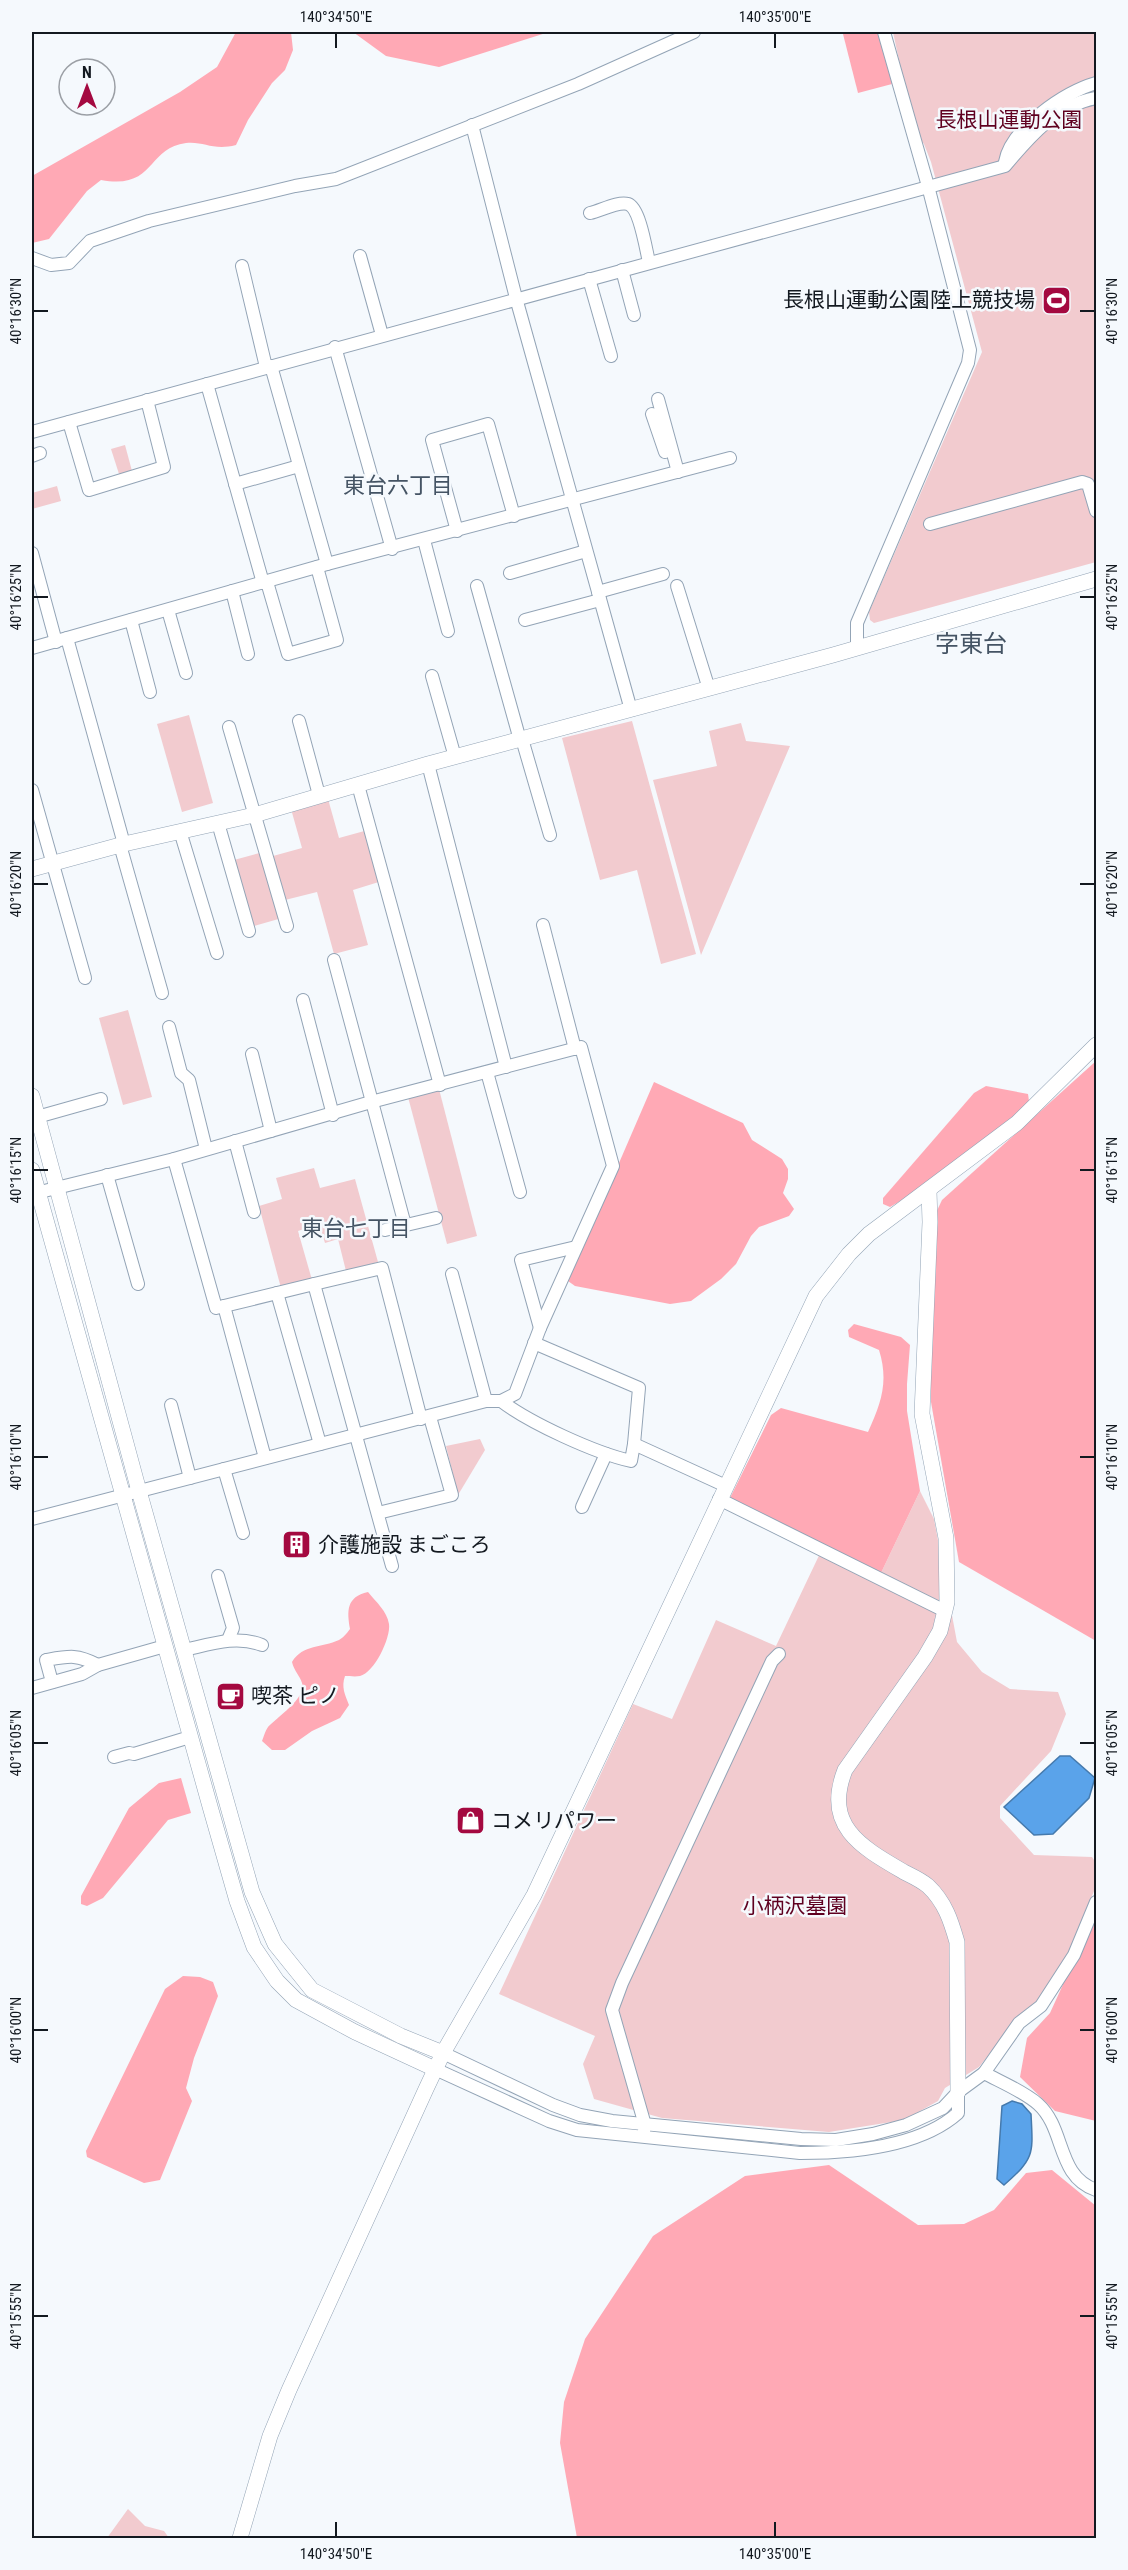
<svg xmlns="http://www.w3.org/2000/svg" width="1128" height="2570" font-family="'Roboto Condensed','Noto Sans JP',sans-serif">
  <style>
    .green { fill: #f2cbcf }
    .forest { fill: #ffa9b5 }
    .water { fill: #5aa3ea; stroke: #457aad; stroke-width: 1.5 }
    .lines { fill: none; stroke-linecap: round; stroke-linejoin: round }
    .minor-casing { stroke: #93a4b6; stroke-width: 14 }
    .tertiary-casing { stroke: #93a4b6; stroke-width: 16 }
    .minor { stroke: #fff; stroke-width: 12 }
    .tertiary { stroke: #fff; stroke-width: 15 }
    .ticks { fill: none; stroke: #131920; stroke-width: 2 }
    .labels { text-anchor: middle; stroke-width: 5; stroke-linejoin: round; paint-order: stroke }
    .park-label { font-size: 21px; fill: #5f0020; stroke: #f5f9fd }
    .poi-label { font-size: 21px; fill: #131920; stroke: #f5f9fd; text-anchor: start }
    .neighbourhood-label { font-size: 22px; fill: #455464; stroke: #f5f9fd }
    .quarter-label { font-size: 24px; fill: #455464; stroke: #f5f9fd }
    .neatline { fill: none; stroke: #131920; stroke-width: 2 }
    .ticks-label { font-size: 15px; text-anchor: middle; fill: #131920 }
  </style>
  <rect width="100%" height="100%" fill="#f5f9fd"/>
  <g class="green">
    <polygon points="893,32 1096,32 1096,562 874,623 870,620 869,612 982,352 931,162 924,144 914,131"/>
    <polygon points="125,445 132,471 119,474 111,449"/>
    <polygon points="57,486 61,501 32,509 32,493"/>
    <polygon points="189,715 213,803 182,812 157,724"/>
    <polygon points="632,721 696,954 661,964 637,870 600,880 562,738"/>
    <polygon points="741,723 746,741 790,746 701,955 653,780 717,766 709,731"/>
    <polygon points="328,799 339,838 368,830 382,881 353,890 368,945 334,954 317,892 285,900 273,856 302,848 291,809"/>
    <polygon points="263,852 282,918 254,926 234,860"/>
    <polygon points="128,1010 152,1097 123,1105 99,1018"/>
    <polygon points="439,1089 477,1236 447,1244 408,1097"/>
    <polygon points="314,1168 320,1188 355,1179 378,1262 346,1271 338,1239 325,1243 319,1224 298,1231 312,1280 281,1288 259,1206 282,1199 276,1178"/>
    <polygon points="480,1439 485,1450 458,1495 446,1446"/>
    <polygon points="920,1491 934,1519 957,1642 982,1672 1010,1689 1058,1692 1066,1714 1051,1751 1000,1806 1000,1818 1034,1855 1092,1857 1096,1863 1096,1886 1049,2003 1017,2019 979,2067 945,2088 938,2101 904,2120 829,2132 662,2118 594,2099 583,2064 595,2036 499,1994 633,1704 672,1719 716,1620 776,1646 824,1545 881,1573"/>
    <polygon points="128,2509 145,2526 164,2531 169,2538 107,2538"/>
  </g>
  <g class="forest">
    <path d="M236,32H291L293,50L285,70L272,83L248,120L236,145C213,151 204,141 186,143C146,148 156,190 101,180L87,191L49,239L32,243V176L180,92L217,67Z"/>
    <polygon points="353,32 549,32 439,67 386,56"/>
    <polygon points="852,32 879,32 892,84 858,93 843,34"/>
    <polygon points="1096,1061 1096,1641 959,1562 931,1402 931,1320 934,1217 942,1200"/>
    <polygon points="654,1082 743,1123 752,1140 782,1159 788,1169 788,1179 783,1193 794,1209 789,1216 759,1227 751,1236 736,1264 721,1279 691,1301 670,1304 575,1286 568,1281"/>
    <polygon points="986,1086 1028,1094 1029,1101 1025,1109 907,1197 890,1207 883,1204 883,1198 974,1093"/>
    <path d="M854,1324L901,1337L910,1345L907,1384V1411L920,1491L881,1573L730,1498L771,1415L781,1408L868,1432C881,1403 889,1382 879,1350L849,1337L848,1330Z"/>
    <path d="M368,1592C376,1602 387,1611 389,1624C391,1638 374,1673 360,1676C355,1677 349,1676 345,1676C341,1687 345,1695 349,1705L340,1718L312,1731L285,1750H272L262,1741C264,1736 265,1731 268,1727C276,1718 307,1698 302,1683C300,1676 294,1671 292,1662C303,1644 322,1648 339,1640C343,1638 347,1633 350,1629C347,1611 346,1597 368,1592Z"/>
    <polygon points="181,1778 191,1813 168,1820 103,1898 87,1906 81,1904 81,1896 129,1808 159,1783"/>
    <polygon points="1096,1912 1096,2121 1055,2111 1020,2077 1027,2038 1050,2013"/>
    <polygon points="183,1976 200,1977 213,1982 218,1996 194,2058 186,2088 192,2101 160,2180 144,2183 87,2157 86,2151 165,1989"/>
    <polygon points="829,2165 918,2225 964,2224 994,2210 1026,2173 1052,2170 1096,2206 1096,2538 577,2538 560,2443 564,2402 585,2339 653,2236 745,2176"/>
  </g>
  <g class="water">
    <polygon points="1060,1756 1070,1756 1095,1778 1089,1798 1053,1834 1034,1835 1004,1807"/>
    <path d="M1012,2101L1022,2104L1031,2114C1033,2154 1035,2158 1004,2185L997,2179L1002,2106Z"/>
  </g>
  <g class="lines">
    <defs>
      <g id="minor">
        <polyline points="472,125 516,298 631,710"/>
        <path d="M1005,162C1011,128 1065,92 1096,83"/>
        <path d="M590,213C600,211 618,201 628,204C640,208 646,250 649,262"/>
        <polyline points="360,256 382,335"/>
        <polyline points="32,258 51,265 69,263 90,241 149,221 295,186 336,179 578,84 694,32"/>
        <polyline points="242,266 266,367"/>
        <polyline points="622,270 634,315"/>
        <polyline points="589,279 611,356"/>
        <polyline points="335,347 392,549"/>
        <polyline points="271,366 327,564"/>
        <polyline points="207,384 263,583"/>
        <polyline points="658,399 678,472"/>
        <polyline points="652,414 665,452"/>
        <polyline points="69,422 89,490 164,467 147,400"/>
        <path d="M32,432L1005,166C1030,136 1057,105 1096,98"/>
        <polyline points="32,456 40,453"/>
        <polyline points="235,484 299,466"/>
        <polyline points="930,524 1082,482 1088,484 1096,511"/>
        <polyline points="457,531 432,440 488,424 514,516"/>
        <polyline points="424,540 448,631"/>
        <polyline points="32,553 56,642"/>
        <polyline points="510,573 586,551"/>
        <polyline points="267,582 288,654 337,640 317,567"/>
        <polyline points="477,586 520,740"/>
        <polyline points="677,586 709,689"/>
        <polyline points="232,591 248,654"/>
        <polyline points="598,592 663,574"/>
        <polyline points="168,610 186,673"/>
        <polyline points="131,620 150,692"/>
        <polyline points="525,620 600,600"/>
        <polyline points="67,638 124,844"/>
        <polyline points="857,647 857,623 968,363 970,350 928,186 884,32"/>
        <polyline points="32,648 327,564 730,458"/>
        <polyline points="432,676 455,757"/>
        <polyline points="299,721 319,795"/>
        <polyline points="229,727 287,926"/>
        <polyline points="522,739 550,835"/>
        <polyline points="428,764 506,1067"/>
        <polyline points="358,785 440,1085"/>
        <polyline points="32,790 85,978"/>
        <polyline points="218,823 249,931"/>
        <polyline points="180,831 217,953"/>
        <polyline points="120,845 162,993"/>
        <polyline points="543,925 575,1049"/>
        <polyline points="334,960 405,1225"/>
        <polyline points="303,1000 333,1115"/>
        <polyline points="169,1027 181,1073 189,1080 206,1149"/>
        <polyline points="252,1054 271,1131"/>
        <polyline points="487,1072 520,1192"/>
        <polyline points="37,1117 101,1099"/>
        <polyline points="235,1141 254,1212"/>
        <polyline points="174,1159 216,1308 314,1284 392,1566"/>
        <polyline points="107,1175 138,1284"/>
        <polyline points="32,1194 174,1159 371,1102 581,1047 613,1166 540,1328 515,1394 501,1401 486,1401 32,1519"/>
        <polyline points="385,1230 436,1218"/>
        <polyline points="452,1274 486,1401"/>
        <polyline points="314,1284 382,1268 421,1419"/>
        <polyline points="277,1293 320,1444"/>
        <polyline points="224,1306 265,1458"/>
        <polyline points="540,1328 521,1260 576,1247"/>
        <polyline points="534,1343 639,1388 634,1444"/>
        <path d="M501,1401C530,1423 595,1453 631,1461L634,1444L726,1486"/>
        <polyline points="171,1405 190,1478"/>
        <polyline points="224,1469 243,1533"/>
        <polyline points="719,1499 945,1611"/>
        <polyline points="582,1507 606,1454"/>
        <polyline points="378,1513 452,1495 430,1417"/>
        <polyline points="218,1576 233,1628 228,1640"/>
        <path d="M185,1650C211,1644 236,1635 262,1645"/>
        <path d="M52,1682L46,1660C69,1656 77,1654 98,1665"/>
        <polyline points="32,1688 82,1674 98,1665 165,1646"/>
        <polyline points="114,1757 129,1753 134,1754 190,1737"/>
        <polyline points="443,2053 553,2105 580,2115 612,2121 801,2139 836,2140 873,2134 906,2125 943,2108 958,2092 984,2073 1019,2023 1041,2006 1074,1955 1096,1902"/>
        <path d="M435,2069L549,2121L577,2130L800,2153C849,2153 920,2147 958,2113V2092"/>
        <path d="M984,2073C1001,2082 1023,2091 1038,2104C1066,2129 1056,2176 1096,2190"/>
        <polyline points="644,2131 645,2125 612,2010 622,1983 772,1661 779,1654"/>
      </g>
      <g id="tertiary">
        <polyline points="32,869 124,844 254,815 428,764 833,655 1096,579"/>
        <polyline points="32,1096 139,1491 252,1892 275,1944 312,1990 401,2036 443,2053"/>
        <polyline points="32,1170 211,1810 237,1901 254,1947 277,1981 296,2000 355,2032 435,2069"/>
        <path d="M929,1191L930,1222L922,1414L946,1538L947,1602L940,1631L925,1657L845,1770C823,1826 861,1847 904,1872C912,1876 921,1880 928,1886C945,1902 951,1921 957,1942L958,2092"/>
        <polyline points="240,2538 270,2436 289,2390 426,2089 443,2053 534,1895 816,1296 849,1254 869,1234 1017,1123 1096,1045"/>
      </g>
    </defs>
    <use href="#minor" class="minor-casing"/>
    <use href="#tertiary" class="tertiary-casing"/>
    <use href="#minor" class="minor"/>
    <use href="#tertiary" class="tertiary"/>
  </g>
  <path class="ticks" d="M336,33V48M775,33V48M33,311H48M1080,311H1095M33,597H48M1080,597H1095M33,884H48M1080,884H1095M33,1170H48M1080,1170H1095M33,1457H48M1080,1457H1095M33,1743H48M1080,1743H1095M33,2030H48M1080,2030H1095M33,2316H48M1080,2316H1095M336,2522V2537M775,2522V2537"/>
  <defs>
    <symbol id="stadium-square" viewBox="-11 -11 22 22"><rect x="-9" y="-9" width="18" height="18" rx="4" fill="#a40940" stroke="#f5f9fd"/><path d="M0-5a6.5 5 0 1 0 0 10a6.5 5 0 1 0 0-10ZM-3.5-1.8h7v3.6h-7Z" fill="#fff"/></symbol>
    <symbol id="building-square" viewBox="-11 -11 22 22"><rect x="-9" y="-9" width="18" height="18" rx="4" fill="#a40940" stroke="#f5f9fd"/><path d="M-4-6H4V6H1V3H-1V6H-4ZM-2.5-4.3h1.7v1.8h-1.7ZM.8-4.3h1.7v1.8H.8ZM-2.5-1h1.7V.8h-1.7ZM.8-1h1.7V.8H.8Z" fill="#fff"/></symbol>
    <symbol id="cafe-square" viewBox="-11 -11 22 22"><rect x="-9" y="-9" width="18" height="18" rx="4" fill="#a40940" stroke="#f5f9fd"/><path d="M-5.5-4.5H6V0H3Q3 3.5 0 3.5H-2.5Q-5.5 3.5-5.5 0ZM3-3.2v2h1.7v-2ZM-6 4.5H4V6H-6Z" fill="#fff"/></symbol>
    <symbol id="shop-square" viewBox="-11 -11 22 22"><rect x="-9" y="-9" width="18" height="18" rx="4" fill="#a40940" stroke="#f5f9fd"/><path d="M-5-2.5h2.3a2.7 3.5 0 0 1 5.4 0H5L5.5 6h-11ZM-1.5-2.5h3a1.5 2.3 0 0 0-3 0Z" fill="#fff"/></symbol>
  </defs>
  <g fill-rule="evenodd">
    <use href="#stadium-square" x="1040" y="284" width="33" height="33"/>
    <use href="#building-square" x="280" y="1528" width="33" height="33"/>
    <use href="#cafe-square" x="214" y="1680" width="33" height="33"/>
    <use href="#shop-square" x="454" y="1804" width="33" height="33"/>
  </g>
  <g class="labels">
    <g class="park-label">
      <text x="1009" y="127">長根山運動公園</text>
      <text x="795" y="1913">小柄沢墓園</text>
    </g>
    <g class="poi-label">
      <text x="1035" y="307" text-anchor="end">長根山運動公園陸上競技場</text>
      <text x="318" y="1552">介護施設 まごころ</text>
      <text x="251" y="1703">喫茶 ピノ</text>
      <text x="491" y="1828">コメリパワー</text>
    </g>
    <g class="neighbourhood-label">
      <text x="398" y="493">東台六丁目</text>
      <text x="356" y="1236">東台七丁目</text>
    </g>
    <g class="quarter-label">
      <text x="971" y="652">字東台</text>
    </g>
  </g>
  <rect width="1128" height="2570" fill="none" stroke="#f5f9fd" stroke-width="66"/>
  <g transform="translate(87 87)"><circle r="28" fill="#f5f9fd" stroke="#9b9fa5" stroke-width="1.5"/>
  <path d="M0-4.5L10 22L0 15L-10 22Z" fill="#a40940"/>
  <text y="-9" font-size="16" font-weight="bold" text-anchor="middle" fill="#131920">N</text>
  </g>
  <rect x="33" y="33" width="1062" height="2504" class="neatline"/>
  <g class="ticks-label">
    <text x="336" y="22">140°34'50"E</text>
    <text x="775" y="22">140°35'00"E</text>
    <text transform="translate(16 311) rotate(-90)" y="5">40°16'30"N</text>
    <text transform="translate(1112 311) rotate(-90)" y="5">40°16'30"N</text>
    <text transform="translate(16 597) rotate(-90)" y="5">40°16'25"N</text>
    <text transform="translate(1112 597) rotate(-90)" y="5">40°16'25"N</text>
    <text transform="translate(16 884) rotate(-90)" y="5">40°16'20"N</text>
    <text transform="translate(1112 884) rotate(-90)" y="5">40°16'20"N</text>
    <text transform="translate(16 1170) rotate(-90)" y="5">40°16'15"N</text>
    <text transform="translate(1112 1170) rotate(-90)" y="5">40°16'15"N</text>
    <text transform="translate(16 1457) rotate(-90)" y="5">40°16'10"N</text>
    <text transform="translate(1112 1457) rotate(-90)" y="5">40°16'10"N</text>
    <text transform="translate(16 1743) rotate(-90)" y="5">40°16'05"N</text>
    <text transform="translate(1112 1743) rotate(-90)" y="5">40°16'05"N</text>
    <text transform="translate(16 2030) rotate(-90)" y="5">40°16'00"N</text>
    <text transform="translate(1112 2030) rotate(-90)" y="5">40°16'00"N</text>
    <text transform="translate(16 2316) rotate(-90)" y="5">40°15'55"N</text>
    <text transform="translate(1112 2316) rotate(-90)" y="5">40°15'55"N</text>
    <text x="336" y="2559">140°34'50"E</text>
    <text x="775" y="2559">140°35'00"E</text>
  </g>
</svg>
